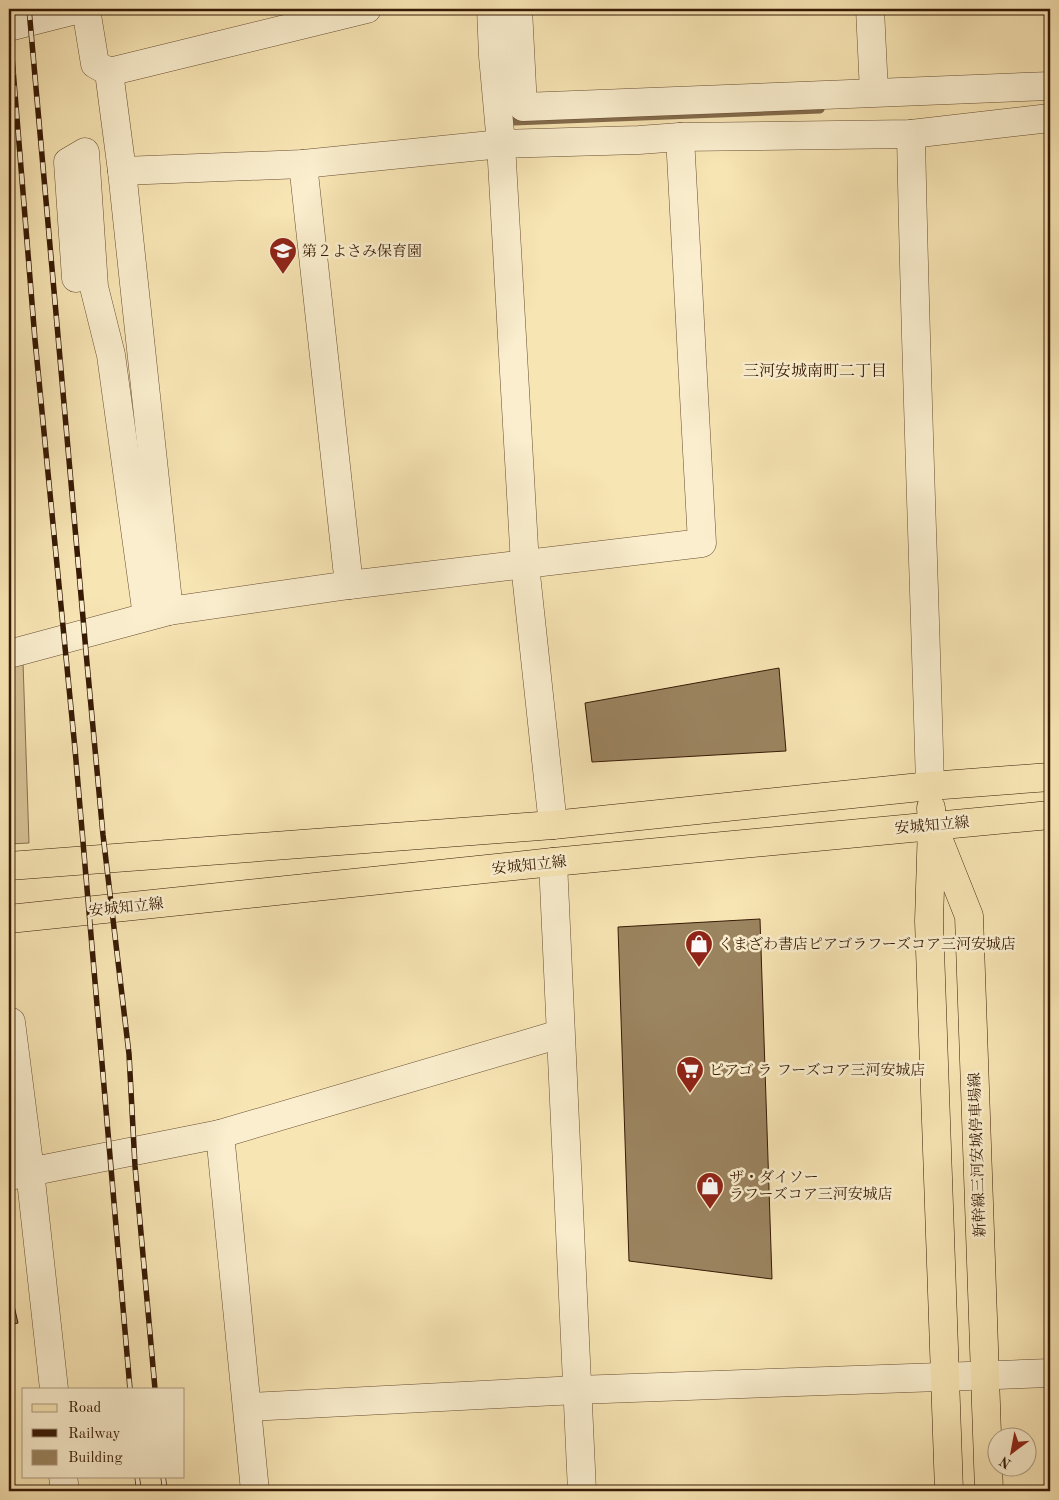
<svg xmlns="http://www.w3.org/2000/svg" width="1059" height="1500" font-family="'Old Standard TT','Noto Serif JP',serif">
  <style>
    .green { fill: #d7c296; stroke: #876e4e }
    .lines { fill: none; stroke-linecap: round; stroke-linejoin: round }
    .stream { stroke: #836a4a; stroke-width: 9 }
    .building { fill: #9b8460; stroke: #371a05 }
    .minor-casing { stroke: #674d31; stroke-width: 29 }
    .major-casing { stroke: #371a05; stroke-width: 29 }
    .minor { stroke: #faeece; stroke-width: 28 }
    .major { stroke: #f8e5b4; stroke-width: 28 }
    .rail-casing { stroke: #371a05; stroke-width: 5.5 }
    .rail { stroke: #faeece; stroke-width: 4; stroke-dasharray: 11; stroke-linecap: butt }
    .labels { text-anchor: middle; stroke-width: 5; stroke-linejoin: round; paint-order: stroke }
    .poi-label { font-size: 15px; fill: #371a05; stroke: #faeece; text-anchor: start }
    .street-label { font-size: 15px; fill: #371a05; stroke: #faeece }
    .neighbourhood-label { font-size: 16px; fill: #371a05; stroke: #faeece }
  </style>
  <rect width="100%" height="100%" fill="#f8e5b4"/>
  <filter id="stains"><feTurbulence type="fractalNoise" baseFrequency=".004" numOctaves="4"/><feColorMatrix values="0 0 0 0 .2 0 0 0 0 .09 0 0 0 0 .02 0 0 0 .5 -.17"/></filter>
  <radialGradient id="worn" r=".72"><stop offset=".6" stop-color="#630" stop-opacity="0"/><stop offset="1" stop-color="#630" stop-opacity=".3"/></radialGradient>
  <polygon class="green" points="23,662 29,843 9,844 9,665"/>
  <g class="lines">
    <polyline class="stream" points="513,105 514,121 820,109"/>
  </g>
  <g class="building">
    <polygon points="779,668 786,751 592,762 585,703"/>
    <polygon points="760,919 772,1279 629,1261 618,927"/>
    <polygon points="9,1284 18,1323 9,1325"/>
  </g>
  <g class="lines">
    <defs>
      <g id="minor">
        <polyline points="86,9 95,64 109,72 122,171 169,611"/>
        <polyline points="491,9 493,56 501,144 639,140 680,137 911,134 1050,118"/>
        <polyline points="518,9 523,107 1050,86"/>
        <polyline points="870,9 874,92"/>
        <polyline points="9,27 80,9"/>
        <polyline points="109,72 367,9"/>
        <path d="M911,134C915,352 924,569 930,786"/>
        <polyline points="303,164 349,585"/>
        <polyline points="122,171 303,164 501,144 525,565 553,825"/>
        <polyline points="76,278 68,162 85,152 94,287 111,355 147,616"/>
        <polyline points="9,654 169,611 349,585 702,543 680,137"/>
        <polyline points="553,862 582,1491"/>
        <polyline points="9,1021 11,1022 30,1171 54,1389"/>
        <polyline points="9,1176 220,1134"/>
        <polyline points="248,1407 577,1390 1050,1373"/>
        <polyline points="63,1476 65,1491"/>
        <polyline points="255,1491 220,1134 560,1034"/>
      </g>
      <g id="major">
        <polyline points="931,808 932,825 929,921 949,1491"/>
        <polyline points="936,833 969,916 989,1491"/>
        <polyline points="9,866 553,825 930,786 1050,777"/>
        <polyline points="9,919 553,862 1050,815"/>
      </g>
    </defs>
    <use href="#minor" class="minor-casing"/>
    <use href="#major" class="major-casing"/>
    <use href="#minor" class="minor"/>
    <use href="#major" class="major"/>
    <defs>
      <g id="rail">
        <polyline points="29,9 87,663 103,835 129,1054 135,1166 155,1389"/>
        <polyline points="9,20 35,340 75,749 130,1389"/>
        <polyline points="137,1476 139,1491"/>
        <polyline points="163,1476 165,1491"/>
      </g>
    </defs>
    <use href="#rail" class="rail-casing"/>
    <use href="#rail" class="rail"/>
  </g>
  <defs>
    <symbol id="school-pin" viewBox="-11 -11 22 30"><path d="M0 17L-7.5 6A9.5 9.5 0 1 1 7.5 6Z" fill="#8f2418" stroke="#faeece"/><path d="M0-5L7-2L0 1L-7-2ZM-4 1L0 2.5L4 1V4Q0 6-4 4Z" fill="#fff"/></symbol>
    <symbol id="shop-pin" viewBox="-11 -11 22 30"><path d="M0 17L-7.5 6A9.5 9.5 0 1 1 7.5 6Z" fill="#8f2418" stroke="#faeece"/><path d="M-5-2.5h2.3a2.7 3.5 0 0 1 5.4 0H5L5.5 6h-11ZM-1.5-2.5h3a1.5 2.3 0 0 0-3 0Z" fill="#fff"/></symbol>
    <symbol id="supermarket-pin" viewBox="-11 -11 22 30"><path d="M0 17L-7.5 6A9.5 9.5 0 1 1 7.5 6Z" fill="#8f2418" stroke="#faeece"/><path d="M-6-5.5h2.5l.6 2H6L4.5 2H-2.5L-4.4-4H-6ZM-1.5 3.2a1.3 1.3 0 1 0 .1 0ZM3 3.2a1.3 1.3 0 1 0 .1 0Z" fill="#fff"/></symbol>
  </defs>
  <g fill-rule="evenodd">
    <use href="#school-pin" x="267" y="235" width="32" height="43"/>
    <use href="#shop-pin" x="683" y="928" width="32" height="43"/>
    <use href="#supermarket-pin" x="674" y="1054" width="32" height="43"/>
    <use href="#shop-pin" x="694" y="1170" width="32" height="43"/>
  </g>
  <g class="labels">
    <g class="poi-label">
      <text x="302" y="256">第２よさみ保育園</text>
      <text x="718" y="949">くまざわ書店ピアゴラフーズコア三河安城店</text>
      <text x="709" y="1075">ピアゴ ラ フーズコア三河安城店</text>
      <text x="729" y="1182">ザ・ダイソー<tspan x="729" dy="17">ラフーズコア三河安城店</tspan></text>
    </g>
    <g class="street-label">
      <text transform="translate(932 825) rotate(-5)" y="5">安城知立線</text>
      <text transform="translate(529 865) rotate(-6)" y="5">安城知立線</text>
      <text transform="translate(126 907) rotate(-6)" y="5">安城知立線</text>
      <text transform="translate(977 1155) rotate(-92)" y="5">新幹線三河安城停車場線</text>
    </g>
    <g class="neighbourhood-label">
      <text x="815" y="376">三河安城南町二丁目</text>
    </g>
  </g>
  <rect width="1059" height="1500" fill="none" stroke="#f8e5b4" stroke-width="30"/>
  <rect x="10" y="10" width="1039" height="1480" fill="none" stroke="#371a05" stroke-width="2.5"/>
  <rect x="15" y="15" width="1029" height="1470" fill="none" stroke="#371a05"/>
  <rect x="22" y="1388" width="162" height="90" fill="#faeece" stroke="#ac997e"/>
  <rect x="32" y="1404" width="25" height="8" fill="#f8e5b4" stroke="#ac997e"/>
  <text x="68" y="1412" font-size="15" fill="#371a05">Road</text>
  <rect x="32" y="1429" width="25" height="8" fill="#371a05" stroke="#ac997e"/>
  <text x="68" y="1438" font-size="15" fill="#371a05">Railway</text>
  <rect x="32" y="1450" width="25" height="15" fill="#9b8460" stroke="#ac997e"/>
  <text x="68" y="1462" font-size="15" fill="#371a05">Building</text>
  <g transform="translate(1012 1452) rotate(212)"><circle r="24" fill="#faeece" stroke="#ac997e"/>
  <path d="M0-4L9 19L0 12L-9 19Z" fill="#8f2418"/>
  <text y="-8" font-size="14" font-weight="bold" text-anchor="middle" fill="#371a05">N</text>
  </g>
  <rect width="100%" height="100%" filter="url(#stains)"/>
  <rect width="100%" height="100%" fill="url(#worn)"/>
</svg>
